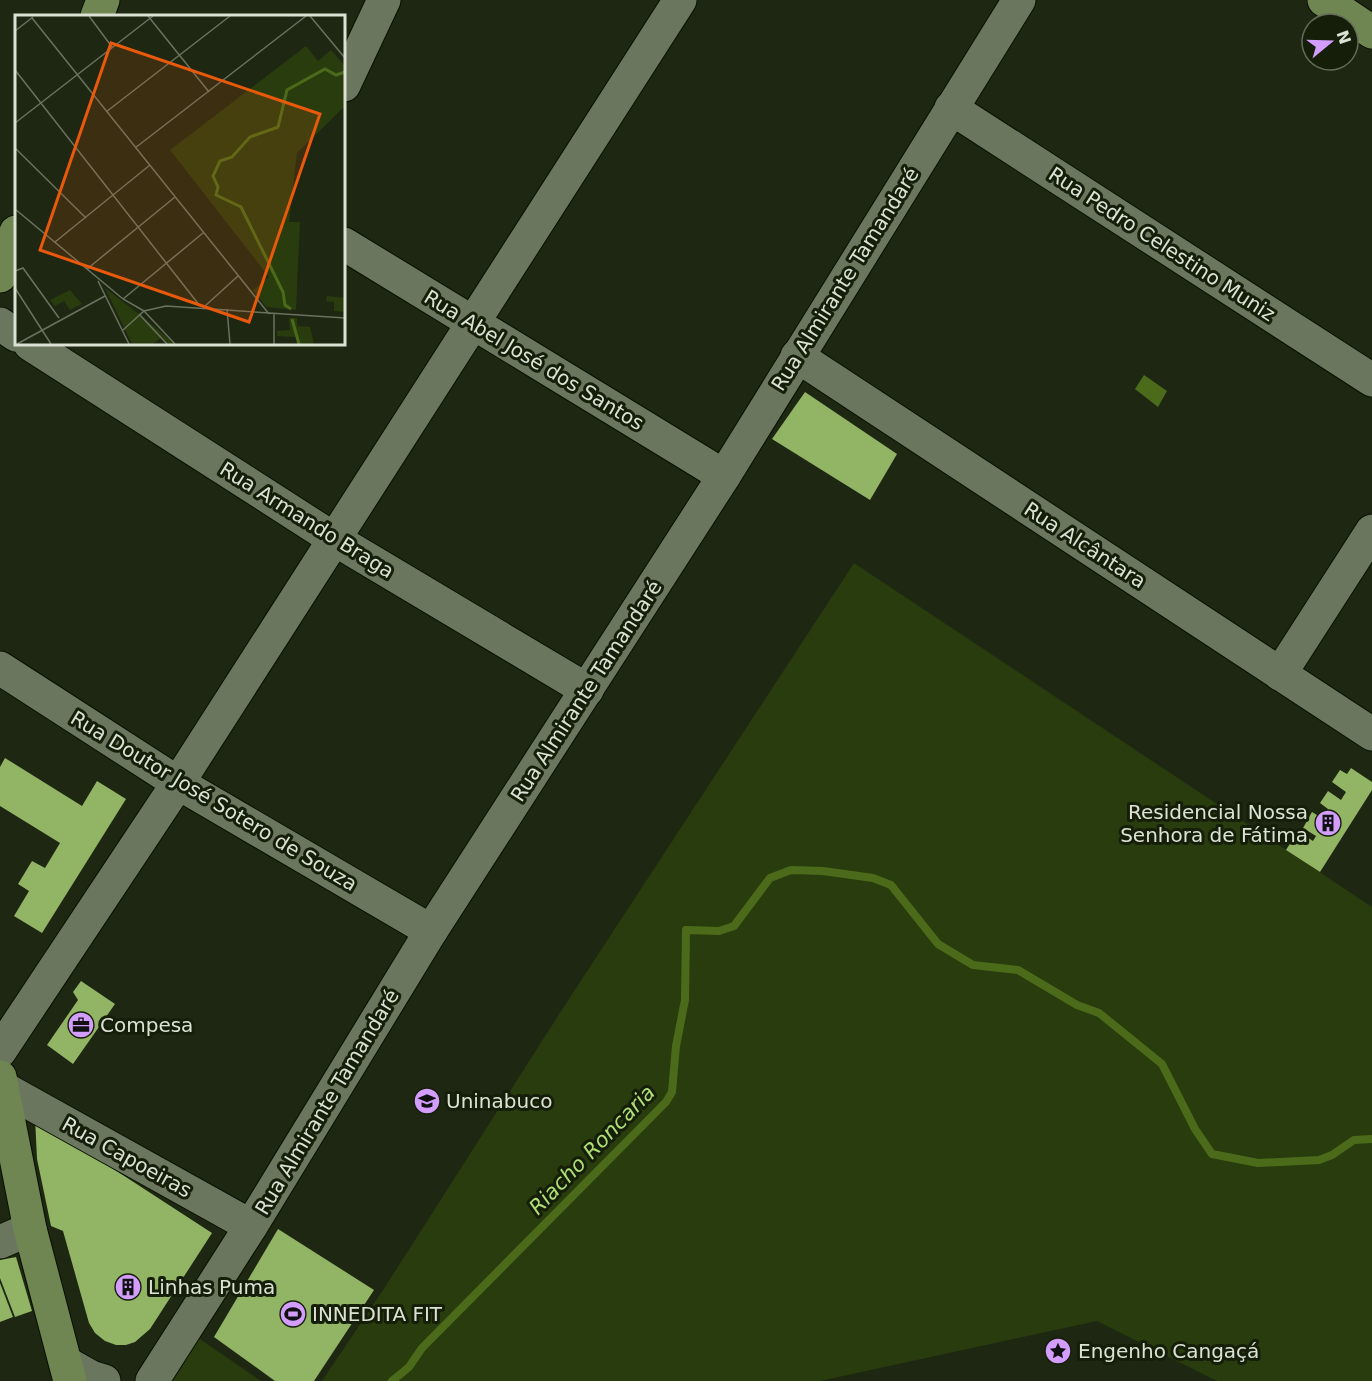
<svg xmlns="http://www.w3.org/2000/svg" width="1372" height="1381" font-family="'DejaVu Sans',sans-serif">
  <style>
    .green { fill: #293c0d }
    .water { fill: #4c6b1a }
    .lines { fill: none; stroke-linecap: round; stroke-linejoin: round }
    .stream { stroke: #4c6b1a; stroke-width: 8 }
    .building { fill: #91b465 }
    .minor-casing { stroke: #081001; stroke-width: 35 }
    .major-casing { stroke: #081001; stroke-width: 35 }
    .minor { stroke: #6b765e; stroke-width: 33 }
    .major { stroke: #6f8652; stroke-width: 33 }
    .labels { text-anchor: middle; stroke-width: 6; stroke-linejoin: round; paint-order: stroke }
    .street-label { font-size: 20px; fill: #dbe2d4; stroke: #151e09 }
    .poi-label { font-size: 20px; fill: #dbe2d4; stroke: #151e09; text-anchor: start }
    .water-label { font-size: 21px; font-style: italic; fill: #b0de75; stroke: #151e09 }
    .inset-river { fill: none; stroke: #4c6b1a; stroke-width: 3 }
    .inset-road { fill: none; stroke: #6a7260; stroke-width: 1.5 }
    .view { fill: #e8590c; fill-opacity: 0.15; stroke: #e8590c; stroke-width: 3 }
    .inset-edge { fill: none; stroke: #dbe2d4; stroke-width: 3 }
  </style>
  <rect width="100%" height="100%" fill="#1e2712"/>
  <g class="green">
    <polygon points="854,563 1372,907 1372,1381 1217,1381 1097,1321 820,1381 322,1381 385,1287 565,1005"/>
    <polygon points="197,1337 261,1381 169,1381"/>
  </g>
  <polygon class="water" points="1144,375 1167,391 1158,407 1135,389"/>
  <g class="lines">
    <polyline class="stream" points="392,1381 409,1367 422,1348 666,1102 672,1092 676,1046 685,1000 686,930 719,931 734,926 770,878 791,870 823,871 873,878 891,885 938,944 973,965 1018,970 1077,1005 1099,1013 1162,1064 1195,1129 1212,1154 1258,1163 1319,1160 1332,1155 1354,1140 1372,1139"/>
  </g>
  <g class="building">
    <polygon points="805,392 897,454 870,500 772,439"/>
    <polygon points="5,758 82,806 97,781 126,799 42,933 14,916 29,891 18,884 32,861 45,868 60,843 0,806 0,767"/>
    <polygon points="1351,768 1372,782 1372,790 1320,872 1286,850 1298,831 1313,841 1316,836 1303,828 1312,812 1322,818 1328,809 1320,803 1328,791 1341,800 1346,792 1332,782 1340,770 1347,774"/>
    <polygon points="81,981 115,1004 73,1064 47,1045 78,1000 73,992"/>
    <polygon points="35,1118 212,1233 150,1329 135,1342 126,1345 116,1345 105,1341 95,1333 89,1323 63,1231 51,1226 37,1159"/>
    <polygon points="278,1229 374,1290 314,1381 275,1381 214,1337"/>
    <polygon points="16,1257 32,1311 15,1317 0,1278 0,1260"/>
    <polygon points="0,1283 13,1317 0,1322"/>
  </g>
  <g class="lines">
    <defs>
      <g id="minor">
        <polyline points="344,85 384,0"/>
        <polyline points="951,108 1372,380"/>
        <polyline points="344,244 724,476"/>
        <polyline points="0,324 16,335"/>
        <polyline points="30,344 334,539 587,690"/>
        <polyline points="797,356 1372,734"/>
        <polyline points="0,668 178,783 431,931"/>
        <polyline points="1280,674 1372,531"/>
        <polyline points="0,1051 178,783 680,0"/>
        <polyline points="3,1088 251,1226"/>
        <polyline points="0,1242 30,1229"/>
        <polyline points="66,1363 91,1377 104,1381"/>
        <polyline points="152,1381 251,1226 431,931 724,476 1019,0"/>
      </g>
      <g id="major">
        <polyline points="1324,0 1372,32"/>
        <polyline points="97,16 103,0"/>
        <polyline points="0,276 16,232"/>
        <polyline points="0,1077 30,1229 70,1381"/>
      </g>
    </defs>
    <use href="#minor" class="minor-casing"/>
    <use href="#major" class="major-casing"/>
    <use href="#minor" class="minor"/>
    <use href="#major" class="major"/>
  </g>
  <defs>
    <symbol id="building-disc" viewBox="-11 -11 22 22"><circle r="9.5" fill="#d29dfd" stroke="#151e09"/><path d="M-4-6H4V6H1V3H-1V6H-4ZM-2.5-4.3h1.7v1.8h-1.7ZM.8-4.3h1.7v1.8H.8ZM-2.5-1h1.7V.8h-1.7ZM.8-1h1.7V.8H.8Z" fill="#111"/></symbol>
    <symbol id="office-disc" viewBox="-11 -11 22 22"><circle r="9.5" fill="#d29dfd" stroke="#151e09"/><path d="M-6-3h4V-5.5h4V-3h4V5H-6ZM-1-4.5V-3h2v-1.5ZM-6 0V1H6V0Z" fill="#111"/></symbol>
    <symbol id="university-disc" viewBox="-11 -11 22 22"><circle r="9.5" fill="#d29dfd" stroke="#151e09"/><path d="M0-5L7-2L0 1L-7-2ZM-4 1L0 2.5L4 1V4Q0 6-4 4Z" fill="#111"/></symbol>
    <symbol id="stadium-disc" viewBox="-11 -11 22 22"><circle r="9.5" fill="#d29dfd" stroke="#151e09"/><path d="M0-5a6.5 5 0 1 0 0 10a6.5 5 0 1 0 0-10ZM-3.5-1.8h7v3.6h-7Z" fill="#111"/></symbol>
    <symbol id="sight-disc" viewBox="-11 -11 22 22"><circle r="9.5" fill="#d29dfd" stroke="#151e09"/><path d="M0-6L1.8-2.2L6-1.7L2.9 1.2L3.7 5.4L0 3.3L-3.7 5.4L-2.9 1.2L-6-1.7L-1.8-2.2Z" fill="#111"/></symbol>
  </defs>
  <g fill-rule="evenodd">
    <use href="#building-disc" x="1313" y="808" width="30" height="30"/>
    <use href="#office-disc" x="66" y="1010" width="30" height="30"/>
    <use href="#university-disc" x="412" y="1086" width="30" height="30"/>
    <use href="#building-disc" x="113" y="1272" width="30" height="30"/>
    <use href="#stadium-disc" x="278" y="1299" width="30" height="30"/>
    <use href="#sight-disc" x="1043" y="1336" width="30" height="30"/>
  </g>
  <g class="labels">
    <g class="street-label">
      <text transform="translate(1162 244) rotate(33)" y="7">Rua Pedro Celestino Muniz</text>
      <text transform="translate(845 279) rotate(-58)" y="7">Rua Almirante Tamandaré</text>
      <text transform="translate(534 360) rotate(31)" y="7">Rua Abel José dos Santos</text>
      <text transform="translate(307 520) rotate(32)" y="7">Rua Armando Braga</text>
      <text transform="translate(1085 545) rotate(33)" y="7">Rua Alcântara</text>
      <text transform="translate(586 691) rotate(-57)" y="7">Rua Almirante Tamandaré</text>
      <text transform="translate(214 801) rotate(31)" y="7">Rua Doutor José Sotero de Souza</text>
      <text transform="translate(327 1102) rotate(-59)" y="7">Rua Almirante Tamandaré</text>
      <text transform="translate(127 1157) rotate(29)" y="7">Rua Capoeiras</text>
    </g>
    <g class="poi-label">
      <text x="1308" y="819" text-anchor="end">Residencial Nossa<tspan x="1308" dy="23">Senhora de Fátima</tspan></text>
      <text x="100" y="1032">Compesa</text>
      <text x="446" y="1108">Uninabuco</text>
      <text x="148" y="1294">Linhas Puma</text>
      <text x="312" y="1321">INNEDITA FIT</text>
      <text x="1078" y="1358">Engenho Cangaçá</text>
    </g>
    <g class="water-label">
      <text transform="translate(592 1150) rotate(-46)" y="7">Riacho Roncaria</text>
    </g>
  </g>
  <g transform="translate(15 15)">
    <rect width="330" height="330" fill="#1e2712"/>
    <path d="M291,31L303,46L316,35L330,51V91L282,138L274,207H285L281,295L251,292L238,275L254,262L155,135ZM90,273L124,299L160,329H152L146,323L138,329H117ZM55,275L67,289L55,295L49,286L40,291L35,285ZM312,281L330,283V297L319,296V287L311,286ZM274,303H282V311L295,312L299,329H282L281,322L262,321V316L275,315Z" fill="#293c0d"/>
    <path class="inset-river" d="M276,294L270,290L268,277L226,192L201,180L203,172L198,161L205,146L217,142L235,122L263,112L272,75L310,54L321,60L330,57M277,304L284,329"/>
    <path class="inset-road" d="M74,1L97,32M133,1L194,77M295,1L330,43M17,3L254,299M0,16L18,2M0,55L185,291M91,97L215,1M0,108L138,1M0,133L71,203M120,133L291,1M0,194L108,284L129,296M40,227L135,150M72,254L160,182M0,256L8,253L44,303M83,266L114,329M0,273L36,329M108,284L188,218M190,291L223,261M212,294L215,329M129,296L160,329M124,299L152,329M259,299V329M108,315L129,296L151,291L330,303M2,329L90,281"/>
    <path class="view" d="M96,28L305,99L234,307L25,235Z"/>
    <rect width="330" height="330" class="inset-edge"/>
  </g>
  <g transform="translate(1330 42) rotate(71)"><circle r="28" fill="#151e09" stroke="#646c5a" stroke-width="1.5"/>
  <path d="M0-4.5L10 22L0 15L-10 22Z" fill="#d29dfd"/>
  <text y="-9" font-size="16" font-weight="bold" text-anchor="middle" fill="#dbe2d4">N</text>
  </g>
</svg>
